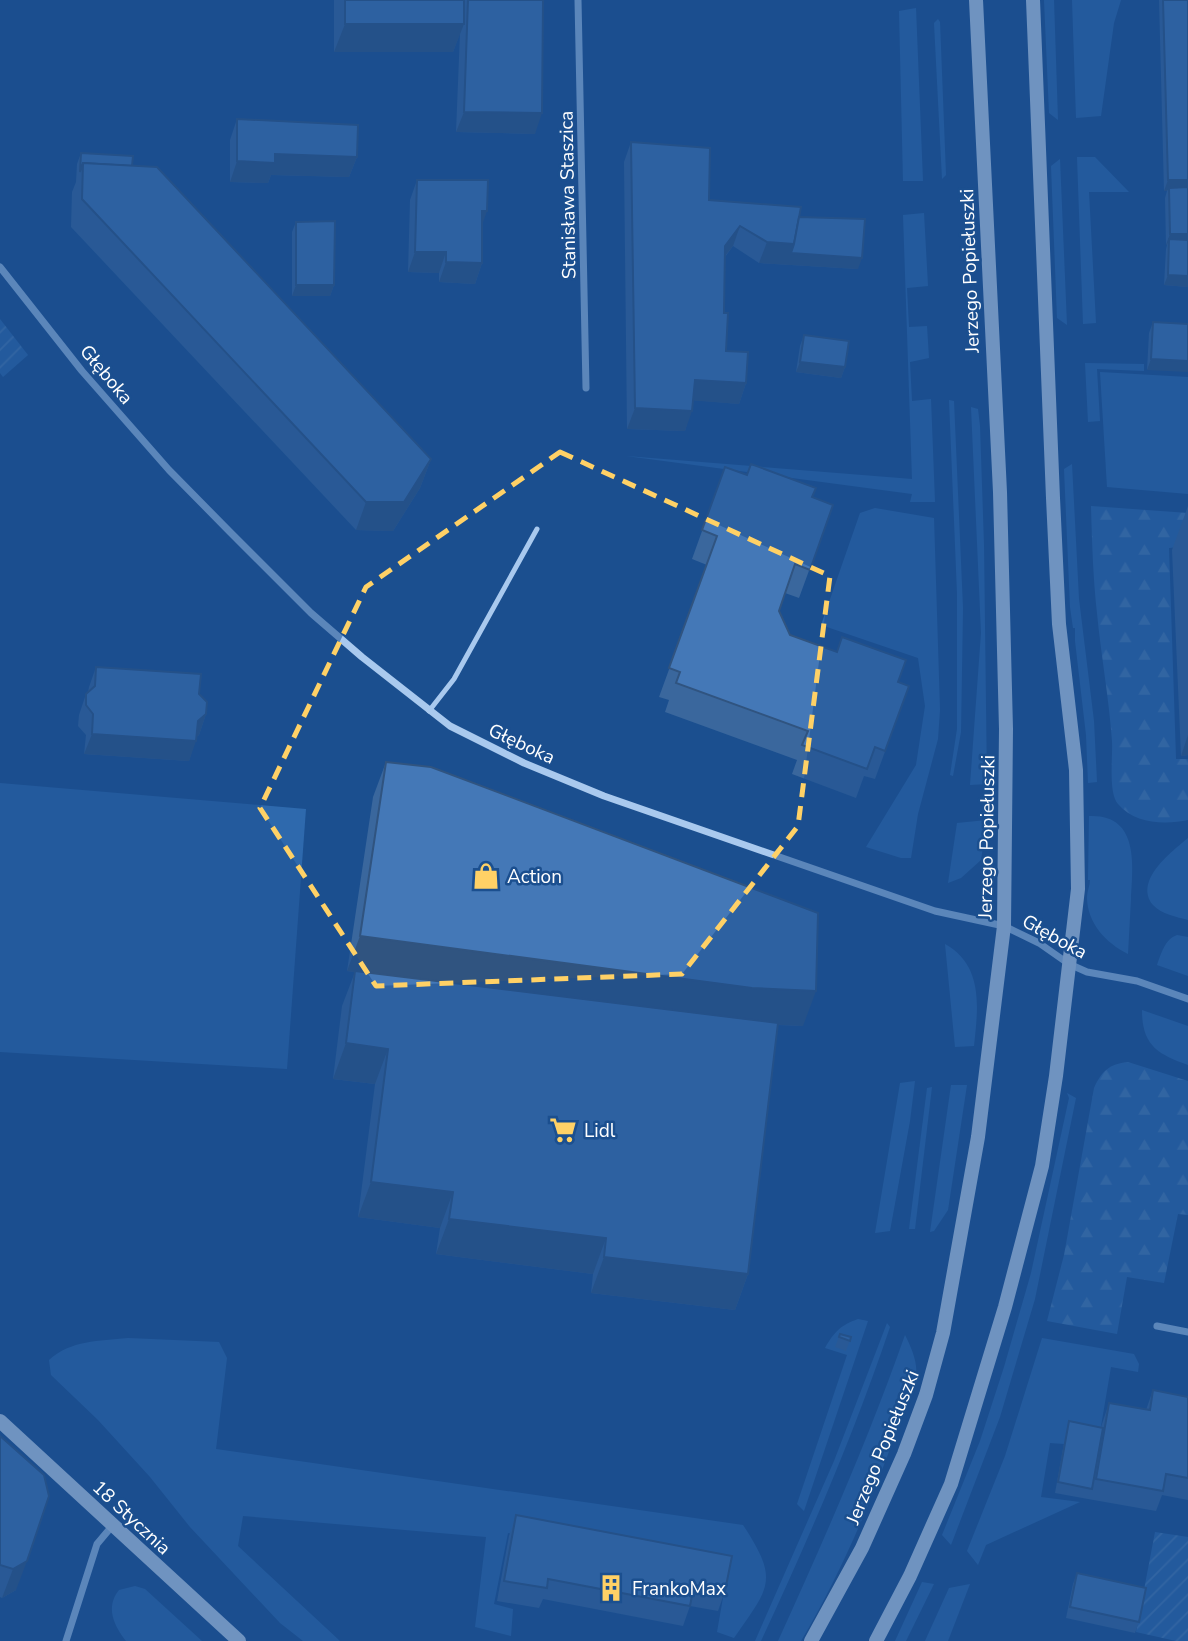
<svg xmlns="http://www.w3.org/2000/svg" width="1188" height="1641" font-family="'Nunito Sans',sans-serif">
  <style>
    .grass { fill: #2e69ad }
    .forest { fill: url(#forest-firs) }
    .garden { fill: url(#garden-furrows) }
    .lines { fill: none; stroke-linecap: round; stroke-linejoin: round }
    .service { stroke: #a9c9ee; stroke-width: 5 }
    .minor { stroke: #a9c9ee; stroke-width: 7 }
    .secondary { stroke: #d6e6fa; stroke-width: 14 }
    .wall { fill: #3a679d }
    .shaded-wall { fill: #305480 }
    .building { fill: #4478b7; stroke: #305480; stroke-width: 2 }
    .marked { fill: none; stroke: #ffd166; stroke-width: 5; stroke-dasharray: 14 9; stroke-linejoin: round }
    .labels { text-anchor: middle; stroke-width: 5; stroke-linejoin: round; paint-order: stroke }
    .street-label { font-size: 19px; fill: #fff; stroke: #1b4f8f }
    .poi-label { font-size: 19px; fill: #fff; stroke: #1b4f8f; text-anchor: start }
  </style>
  <defs>
    <pattern id="forest-firs" width="22" height="20" patternUnits="userSpaceOnUse" patternTransform="scale(1.75)"><rect width="22" height="20" fill="#2e69ad"/><path d="M5 1l3.5 6h-7zM16 11l3.5 6h-7z" fill="#4d80b9"/></pattern>
    <pattern id="garden-furrows" width="10" height="10" patternUnits="userSpaceOnUse" patternTransform="scale(1.75)"><rect width="10" height="10" fill="#2e69ad"/><path d="M-1 1l2-2M0 10L10 0M9 11l2-2" fill="none" stroke="#4d80b9"/></pattern>
  </defs>
  <rect width="100%" height="100%" fill="#1b4f8f"/>
  <g class="grass">
    <polygon points="1044,0 1054,0 1058,120 1049,113"/>
    <polygon points="1072,0 1121,0 1114,23 1101,116 1076,118"/>
    <polygon points="916,8 923,181 903,181 899,11"/>
    <polygon points="938,19 940,22 946,175 942,179 934,23"/>
    <polygon points="1077,157 1095,157 1129,192 1089,192 1096,323 1083,324"/>
    <polygon points="1060,159 1067,325 1057,318 1051,166"/>
    <polygon points="924,213 928,286 907,288 909,327 927,326 929,358 910,362 912,401 931,399 935,502 910,502 912,494 626,456 912,479 903,215"/>
    <polygon points="1085,363 1144,364 1144,371 1097,369 1100,421 1088,422"/>
    <polygon points="1100,372 1188,377 1188,494 1107,487"/>
    <polygon points="949,400 954,401 963,608 961,732 953,776 950,775 957,729 957,593"/>
    <polygon points="971,407 978,409 980,426 984,545 987,784 970,785 981,633"/>
    <polygon points="1072,464 1079,599 1094,721 1097,782 1088,783 1086,735 1075,641 1075,628 1073,628 1070,607 1064,469"/>
    <polygon points="875,508 934,518 940,710 938,739 918,814 911,858 901,858 866,847 916,765 925,706 918,658 821,625 860,513"/>
    <polygon points="0,783 306,809 287,1069 0,1052"/>
    <path d="M1089,816C1139,814 1133,864 1131,899C1130,917 1129,935 1128,954C1106,943 1087,923 1087,897C1087,891 1090,886 1090,880H1088Z"/>
    <polygon points="987,820 981,860 961,878 948,883 957,823"/>
    <path d="M1188,838V920C1177,917 1161,914 1153,905C1133,880 1173,851 1188,838Z"/>
    <path d="M1177,935L1188,937V976L1157,965C1161,954 1165,939 1177,935Z"/>
    <path d="M945,944C984,966 978,1008 974,1046L955,1047Z"/>
    <path d="M1142,1010L1188,1026V1065C1157,1054 1142,1045 1142,1010Z"/>
    <polygon points="915,1081 910,1121 890,1231 875,1233 900,1083"/>
    <polygon points="951,1085 967,1085 948,1210 934,1231 930,1232"/>
    <polygon points="932,1087 915,1229 909,1229 927,1088"/>
    <polygon points="1067,1093 1076,1098 1035,1299 1000,1417 951,1545 942,1535 980,1441 1004,1367 1031,1273 1069,1098"/>
    <path d="M858,1319L868,1321L804,1511L797,1504L847,1355L825,1348C834,1332 841,1325 858,1319Z"/>
    <path d="M887,1323L890,1327C854,1434 809,1538 761,1641H755L834,1461Z"/>
    <path d="M905,1335C911,1347 918,1362 916,1376C913,1394 902,1414 896,1432C871,1503 839,1577 801,1641H778C824,1540 868,1440 905,1335Z"/>
    <path d="M128,1338L219,1342L227,1358L216,1449L743,1525C780,1581 769,1587 734,1638L717,1632L727,1575L508,1533L494,1604L513,1609L511,1636L475,1627L486,1537L243,1516L238,1546L340,1641H303L280,1623L190,1527L150,1477L98,1420L51,1375L49,1360C71,1340 99,1341 128,1338Z"/>
    <polygon points="1042,1338 1134,1354 1139,1364 1138,1372 1111,1367 1099,1438 1064,1444 1050,1443 1041,1497 1080,1502 986,1545 978,1565 967,1551 1005,1456"/>
    <polygon points="922,1582 934,1584 906,1641 895,1641"/>
    <polygon points="970,1584 948,1641 925,1641 949,1588"/>
    <path d="M135,1586L145,1589L202,1641H126C114,1626 105,1607 119,1590Z"/>
  </g>
  <g class="forest">
    <path d="M1091,506L1188,513V546L1169,548L1176,759H1188V820C1165,825 1135,824 1118,804C1108,793 1113,756 1112,741C1109,698 1101,655 1097,613C1093,577 1092,541 1091,506Z"/>
    <path d="M1128,1062L1188,1081V1215L1178,1214L1164,1283L1127,1277L1117,1334L1047,1321L1064,1255L1094,1088C1102,1071 1109,1064 1128,1062Z"/>
  </g>
  <g class="garden">
    <polygon points="0,319 28,355 3,377 0,373"/>
    <polygon points="1155,1532 1188,1537 1188,1641 1176,1641 1136,1632"/>
  </g>
  <g class="lines">
    <polyline class="service" points="429,711 454,679 537,529"/>
    <g class="minor">
      <polyline points="578,0 586,388"/>
      <polyline points="0,267 82,371 169,470 230,532 311,613 362,657 450,726 524,763 604,796 935,911 1004,926 1039,943 1069,964 1087,972 1137,981 1188,999"/>
      <polyline points="1157,1326 1188,1332"/>
      <polyline points="66,1641 97,1544 113,1525"/>
    </g>
    <g class="secondary">
      <polyline points="0,1421 239,1641"/>
      <polyline points="811,1641 862,1548 904,1454 926,1395 943,1333 978,1137 1004,926 1006,729 1000,492 976,0"/>
      <polyline points="876,1641 910,1576 951,1484 1005,1307 1042,1166 1056,1076 1078,889 1076,770 1059,624 1053,498 1033,0"/>
    </g>
  </g>
  <g class="wall">
    <polygon points="334,0 464,0 464,3 465,0 543,0 535,134 456,132 460,33 453,52 334,52"/>
    <polygon points="1159,0 1188,0 1188,287 1164,285 1166,249 1167,245 1166,245 1165,198 1167,191 1164,191"/>
    <polygon points="237,119 357,157 349,177 271,175 268,183 230,182 230,140"/>
    <polygon points="631,142 709,200 799,217 858,269 759,263 733,246 725,257 724,313 726,351 746,383 739,404 693,400 685,431 627,429 624,162"/>
    <polygon points="81,153 132,166 431,459 420,488 393,531 356,530 71,227 72,192 76,182 77,164"/>
    <polygon points="417,180 482,224 482,263 475,284 439,282 439,273 408,272 410,200"/>
    <polygon points="296,222 334,285 330,296 292,296 292,232"/>
    <polygon points="1153,322 1188,324 1147,370 1149,333"/>
    <polygon points="804,335 845,367 841,378 796,372 800,346"/>
    <polygon points="725,467 833,505 799,598 785,593 779,611 790,635 909,686 875,779 864,776 856,798 792,774 797,760 665,712 669,700 659,697 707,565 692,559"/>
    <polygon points="1188,506 1188,755 1181,756 1172,550"/>
    <polygon points="96,667 199,694 206,714 199,735 196,737 189,761 84,754 86,735 78,726 79,715 86,694 88,692 89,687"/>
    <polygon points="386,762 803,1026 778,1025 748,1274 735,1310 591,1293 593,1274 436,1254 440,1228 358,1217 375,1084 333,1079 342,1006 355,972 347,971 373,797"/>
    <polygon points="840,1334 851,1337 846,1351 835,1347"/>
    <polygon points="1153,1390 1188,1397 1188,1500 1162,1495 1156,1511 1088,1499 1055,1493 1066,1432 1069,1421 1101,1427 1109,1403 1146,1410"/>
    <polygon points="0,1436 16,1590 2,1598 0,1597"/>
    <polygon points="516,1515 725,1591 718,1611 690,1606 683,1626 543,1599 539,1608 497,1601 509,1536"/>
    <polygon points="1077,1573 1139,1622 1135,1633 1066,1618 1073,1584"/>
  </g>
  <g class="shaded-wall">
    <polygon points="345,24 464,24 453,52 334,52"/>
    <polygon points="464,112 542,113 535,134 456,132"/>
    <polygon points="275,154 357,157 349,177 271,175 268,183 230,182 237,161"/>
    <polygon points="1168,180 1188,180 1188,191 1169,188 1167,191 1164,191"/>
    <polygon points="482,211 487,211 480,231"/>
    <polygon points="740,226 733,246 717,266 725,246"/>
    <polygon points="1170,234 1188,234 1188,244 1169,239 1167,245 1166,245"/>
    <polygon points="767,242 794,244 862,258 858,269 759,263"/>
    <polygon points="415,252 446,252 439,273 408,272"/>
    <polygon points="446,262 482,263 475,284 439,282"/>
    <polygon points="1168,275 1188,276 1188,287 1164,285"/>
    <polygon points="296,285 334,285 330,296 292,296"/>
    <polygon points="1151,359 1188,361 1188,372 1147,370"/>
    <polygon points="800,362 845,367 841,378 796,372"/>
    <polygon points="695,380 746,383 739,404 687,400"/>
    <polygon points="635,408 692,411 685,431 627,429"/>
    <polygon points="431,459 420,488 393,531 356,530 366,502"/>
    <polygon points="206,714 199,735 192,740 196,741 189,761 84,754 92,734 198,721"/>
    <polygon points="1188,735 1188,755 1181,756"/>
    <polygon points="360,936 816,991 803,1026 739,1023 347,971"/>
    <polygon points="346,1043 388,1049 375,1084 333,1079"/>
    <polygon points="371,1182 453,1192 440,1228 358,1217"/>
    <polygon points="449,1219 606,1238 593,1274 436,1254"/>
    <polygon points="604,1257 748,1274 735,1310 591,1293"/>
    <polygon points="27,1561 16,1590 2,1598 13,1569"/>
  </g>
  <g class="building">
    <rect x="345" y="0" width="119" height="24"/>
    <polygon points="468,0 543,0 542,113 464,112"/>
    <polygon points="1163,0 1188,0 1188,180 1168,180"/>
    <polygon points="237,119 358,125 357,157 275,154 275,163 237,161"/>
    <polygon points="631,142 710,148 709,200 801,207 794,244 767,242 740,226 725,246 724,313 728,313 726,351 748,352 746,383 695,380 692,411 635,408"/>
    <polygon points="81,153 133,156 132,166 83,163 80,172"/>
    <polygon points="83,163 157,167 431,459 404,502 366,502 82,199"/>
    <polygon points="417,180 488,180 487,211 482,211 482,263 446,262 446,252 415,252"/>
    <polygon points="1188,187 1188,234 1170,234 1169,188"/>
    <polygon points="799,217 865,219 862,258 791,253 794,244"/>
    <polygon points="335,221 334,285 296,285 296,222"/>
    <polygon points="1169,239 1188,240 1188,276 1168,275"/>
    <polygon points="1153,322 1188,324 1188,361 1151,359"/>
    <polygon points="804,335 849,341 845,367 800,362"/>
    <polygon points="751,464 816,488 812,497 833,505 810,570 795,564 779,611 790,635 837,652 842,637 906,660 898,682 909,686 885,751 875,747 867,769 802,745 808,731 676,683 680,672 669,668 717,536 702,530 725,467 747,475"/>
    <polygon points="96,667 201,674 199,694 207,702 206,714 198,721 196,741 92,734 93,714 86,705 86,694 95,686"/>
    <polygon points="386,762 431,767 818,913 816,991 752,988 360,936"/>
    <polygon points="355,971 778,1023 748,1274 604,1257 606,1238 449,1219 453,1192 371,1182 388,1049 346,1043"/>
    <polygon points="840,1334 851,1337 850,1341 839,1337"/>
    <polygon points="1153,1390 1188,1397 1188,1478 1166,1474 1163,1491 1096,1479 1109,1403 1150,1410"/>
    <polygon points="1069,1421 1103,1428 1092,1489 1058,1482"/>
    <polygon points="0,1436 44,1475 49,1496 27,1561 13,1569 0,1565"/>
    <polygon points="516,1515 732,1556 725,1591 694,1585 690,1606 548,1579 547,1588 504,1581"/>
    <polygon points="1077,1573 1146,1588 1139,1622 1070,1607"/>
  </g>
  <path d="M0 0H1188V1641H0ZM560,452L830,576L798,826L682,974L376,986L260,808L366,587Z" fill="#1b4f8f" fill-opacity=".55" fill-rule="evenodd"/>
  <path class="marked" d="M560,452L830,576L798,826L682,974L376,986L260,808L366,587Z"/>
  <defs>
    <symbol id="shop-bare" viewBox="-9 -9 18 18"><path d="M-5-2.5h2.3a2.7 3.5 0 0 1 5.4 0H5L5.5 6h-11ZM-1.5-2.5h3a1.5 2.3 0 0 0-3 0Z" fill="#ffd166" stroke="#1b4f8f" stroke-width="2.5" paint-order="stroke"/></symbol>
    <symbol id="supermarket-bare" viewBox="-9 -9 18 18"><path d="M-6-5.5h2.5l.6 2H6L4.5 2H-2.5L-4.4-4H-6ZM-1.5 3.2a1.3 1.3 0 1 0 .1 0ZM3 3.2a1.3 1.3 0 1 0 .1 0Z" fill="#ffd166" stroke="#1b4f8f" stroke-width="2.5" paint-order="stroke"/></symbol>
    <symbol id="building-bare" viewBox="-9 -9 18 18"><path d="M-4-6H4V6H1V3H-1V6H-4ZM-2.5-4.3h1.7v1.8h-1.7ZM.8-4.3h1.7v1.8H.8ZM-2.5-1h1.7V.8h-1.7ZM.8-1h1.7V.8H.8Z" fill="#ffd166" stroke="#1b4f8f" stroke-width="2.5" paint-order="stroke"/></symbol>
  </defs>
  <g fill-rule="evenodd">
    <use href="#shop-bare" x="467" y="857" width="38" height="38"/>
    <use href="#supermarket-bare" x="544" y="1111" width="38" height="38"/>
    <use href="#building-bare" x="592" y="1569" width="38" height="38"/>
  </g>
  <g class="labels">
    <g class="street-label">
      <text transform="translate(567 195) rotate(-91)" y="7">Stanisława Staszica</text>
      <text transform="translate(969 271) rotate(-92)" y="7">Jerzego Popiełuszki</text>
      <text transform="translate(107 374) rotate(50)" y="7">Głęboka</text>
      <text transform="translate(522 743) rotate(25)" y="7">Głęboka</text>
      <text transform="translate(986 837) rotate(-89)" y="7">Jerzego Popiełuszki</text>
      <text transform="translate(1055 936) rotate(29)" y="7">Głęboka</text>
      <text transform="translate(882 1447) rotate(-68)" y="7">Jerzego Popiełuszki</text>
      <text transform="translate(132 1517) rotate(43)" y="7">18 Stycznia</text>
    </g>
    <g class="poi-label">
      <text x="507" y="883">Action</text>
      <text x="584" y="1137">Lidl</text>
      <text x="632" y="1595">FrankoMax</text>
    </g>
  </g>
</svg>
